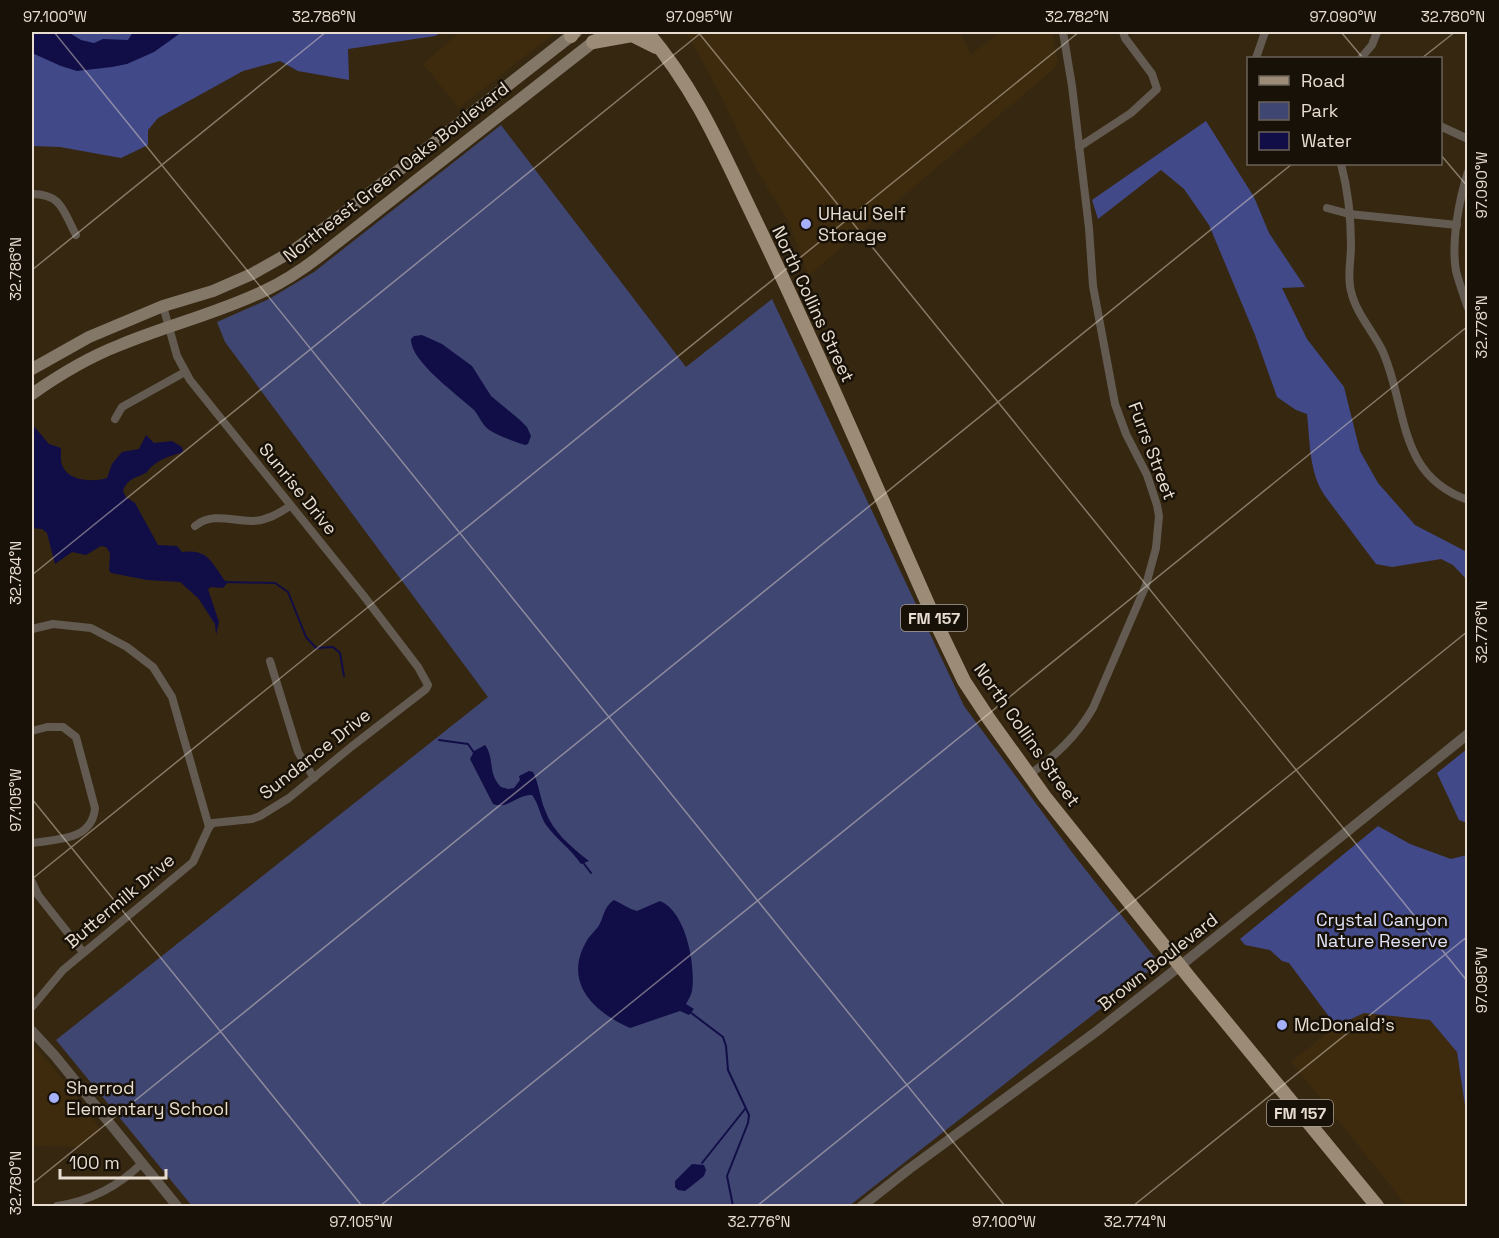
<svg xmlns="http://www.w3.org/2000/svg" width="1499" height="1238" font-family="'Space Grotesk',sans-serif">
  <style>
    .built { fill: #3e2b0e }
    .green { fill: #404672 }
    .forest { fill: #424988 }
    .water { fill: #110d47 }
    .lines { fill: none; stroke-linecap: round; stroke-linejoin: round }
    .stream { stroke: #110d47; stroke-width: 2 }
    .minor { stroke: #635b51; stroke-width: 8 }
    .tertiary { stroke: #635b51; stroke-width: 10 }
    .secondary { stroke: #837767; stroke-width: 12 }
    .primary { stroke: #9c8c77; stroke-width: 14 }
    .ticks { fill: none; stroke: #e8ddd0; stroke-width: 1.5; stroke-opacity: 0.45 }
    .poi-dot { fill: #a5b1fc; stroke: #181108; stroke-width: 2 }
    .labels { text-anchor: middle; stroke-width: 5; stroke-linejoin: round; paint-order: stroke }
    .shield { fill: #181108; stroke: #aaa094; stroke-width: 1.5 }
    .shield-label { font-size: 16px; font-weight: bold; fill: #e8ddd0 }
    .street-label { font-size: 18px; fill: #e8ddd0; stroke: #181108 }
    .poi-label { font-size: 18px; fill: #e8ddd0; stroke: #181108; text-anchor: start }
    .park-label { font-size: 18px; fill: #dfe3f7; stroke: #181108 }
    .neatline { fill: none; stroke: #e8ddd0; stroke-width: 2 }
    .ticks-label { font-size: 15px; text-anchor: middle; fill: #e8ddd0 }
  </style>
  <rect width="100%" height="100%" fill="#362711"/>
  <g class="built">
    <polygon points="460,32 556,32 459,108 423,64"/>
    <polygon points="686,32 960,32 971,55 999,32 1052,32 1058,62 1054,69 808,276 789,223 756,169 719,92"/>
    <polygon points="1364,1013 1430,1020 1457,1052 1467,1119 1467,1206 1407,1206 1291,1062 1336,1026"/>
    <polygon points="32,1044 53,1067 101,1130 79,1147 32,1146"/>
  </g>
  <polygon class="green" points="501,125 686,367 772,299 964,706 1074,855 1159,963 849,1206 192,1206 56,1040 488,697 225,342 217,322 269,299 314,272"/>
  <g class="forest">
    <polygon points="32,32 442,32 435,36 348,49 349,80 298,71 280,61 243,71 158,118 148,130 148,145 121,158 60,147 32,146"/>
    <path d="M1206,121L1254,197L1269,233L1305,287L1282,288L1307,339L1344,387L1360,451L1378,483L1415,525L1467,552V580L1453,565L1441,559L1392,567L1376,564L1325,496C1309,473 1310,442 1307,414L1296,410L1277,397L1255,335L1209,225L1184,189L1161,170L1098,219L1092,200Z"/>
    <polygon points="1467,749 1467,823 1459,820 1437,773"/>
    <polygon points="1378,826 1410,844 1451,859 1467,855 1467,1119 1457,1052 1430,1020 1364,1013 1336,1026 1289,963 1282,961 1270,950 1245,945 1240,939"/>
  </g>
  <g class="water">
    <polygon points="32,32 68,32 81,40 94,43 103,39 128,40 133,32 182,32 154,52 127,64 112,67 77,71 61,66 32,53"/>
    <path d="M422,335L442,344L472,366L491,396L520,420L527,427L531,436L528,444L525,445C514,441 501,437 491,431C483,427 480,417 474,410C458,395 410,361 411,339L414,336Z"/>
    <path d="M32,424L49,444L61,448C61,454 60,462 63,467C70,482 94,482 107,478L112,464L122,452L139,449L146,435L154,443L172,441L182,447L183,452C170,456 155,460 147,472C136,479 128,477 123,491L126,497L135,503L158,545L177,546L182,552C210,548 212,565 227,583L223,588L211,587L208,589L219,622L216,635L215,624L198,598L180,582L147,580L111,573L109,570L110,553L106,547L101,546L86,555L72,552L55,564L47,533L42,529L32,528Z"/>
    <path d="M485,745C495,758 487,773 501,787L508,789L514,788L520,780L519,776L529,771L533,772C539,784 540,798 545,810C553,832 570,846 589,861L581,864C571,849 557,840 546,825C540,816 539,804 532,795C517,794 508,810 493,804L470,759L474,751Z"/>
    <path d="M614,900L631,909L637,911L660,901C686,911 696,966 692,991C691,996 688,1000 686,1004L694,1009L689,1015L680,1011L630,1028C594,1012 563,983 586,942C589,936 594,932 598,927C604,918 603,907 614,900Z"/>
    <polygon points="692,1164 704,1165 706,1170 704,1176 685,1191 678,1190 675,1187 675,1181"/>
  </g>
  <g class="lines">
    <g class="stream">
      <polyline points="224,582 275,583 288,592 306,637 316,648 333,647 340,653 344,676"/>
      <polyline points="439,740 468,744 475,754"/>
      <polyline points="582,861 591,873"/>
      <polyline points="690,1012 723,1037 726,1046 728,1070 749,1115 748,1123 727,1176 733,1206"/>
      <polyline points="702,1163 745,1109"/>
    </g>
    <g class="minor">
      <polyline points="1256,58 1265,32"/>
      <polyline points="1361,58 1372,45 1377,32"/>
      <polyline points="1440,126 1468,139"/>
      <polyline points="1079,147 1131,113 1157,89 1152,74 1125,38 1123,32"/>
      <path d="M1341,164C1348,190 1351,218 1351,246C1351,261 1347,276 1351,291C1356,314 1374,332 1383,352C1408,410 1397,475 1468,500"/>
      <path d="M1468,172C1459,199 1451,243 1456,271C1459,283 1464,296 1468,308"/>
      <path d="M32,194C62,194 63,211 76,235"/>
      <polyline points="1327,208 1349,214 1457,225"/>
      <polyline points="163,306 177,356 190,380 363,595 418,667 428,685 426,689 351,747 289,798 260,816 252,819 213,823 209,827"/>
      <polyline points="115,419 122,407 185,372"/>
      <path d="M195,526C212,512 232,521 251,521C266,521 278,514 290,506"/>
      <polyline points="32,629 53,624 91,628 127,647 153,667 172,697 209,827 193,862 63,970 32,1007"/>
      <polyline points="270,661 298,752 314,778"/>
      <path d="M32,731L47,727H63L76,737L95,808C92,841 57,839 32,843"/>
      <path d="M1029,775C1055,756 1077,736 1093,708L1146,585L1156,548L1159,516L1157,505L1147,475L1126,434L1115,404L1093,286L1089,228L1072,86L1063,32"/>
      <polyline points="32,882 38,895 83,952"/>
      <path d="M57,1206C89,1201 119,1186 142,1163"/>
    </g>
    <g class="tertiary">
      <polyline points="32,1031 55,1056 177,1206"/>
      <polyline points="862,1206 909,1169 1097,1031 1180,966 1468,734"/>
    </g>
    <g class="secondary">
      <polyline points="32,369 89,337 163,306 213,291 252,274 291,252 330,224 576,32"/>
      <path d="M32,394C59,375 89,357 120,345C168,325 219,313 266,290C285,281 303,269 320,256L606,32"/>
    </g>
    <g class="primary">
      <path d="M647,32C698,92 723,154 757,224C821,357 879,494 939,629L964,681L989,719L1045,797L1189,977L1377,1206"/>
      <polyline points="571,36 573,32"/>
      <polyline points="593,42 632,35 656,47"/>
    </g>
  </g>
  <path class="ticks" d="M54,32L1005,1206M698,32L1468,982M1341,32L1363,58M1422,58L1455,32M1440,154L1468,187M32,270L326,32M32,575L702,32M32,799L362,1206M32,879L1079,32M32,1184L1292,164M380,1206L1468,326M757,1206L1468,631M1133,1206L1468,936"/>
  <g class="poi-dot">
    <circle cx="806" cy="224" r="6"/>
    <circle cx="1282" cy="1025" r="6"/>
    <circle cx="54" cy="1098" r="6"/>
  </g>
  <g class="labels">
    <g class="shield">
      <rect x="901" y="605" width="66" height="26" rx="4.5"/>
      <rect x="1267" y="1100" width="66" height="26" rx="4.5"/>
    </g>
    <g class="shield-label">
      <text x="934" y="624">FM 157</text>
      <text x="1300" y="1119">FM 157</text>
    </g>
    <g class="street-label">
      <text transform="translate(396 172) rotate(-38)" y="6">Northeast Green Oaks Boulevard</text>
      <text transform="translate(813 304) rotate(65)" y="6">North Collins Street</text>
      <text transform="translate(1152 451) rotate(69)" y="6">Furrs Street</text>
      <text transform="translate(298 489) rotate(51)" y="6">Sunrise Drive</text>
      <text transform="translate(1027 735) rotate(55)" y="6">North Collins Street</text>
      <text transform="translate(315 754) rotate(-38)" y="6">Sundance Drive</text>
      <text transform="translate(120 901) rotate(-40)" y="6">Buttermilk Drive</text>
      <text transform="translate(1158 962) rotate(-38)" y="6">Brown Boulevard</text>
    </g>
    <g class="poi-label">
      <text x="818" y="220">UHaul Self<tspan x="818" dy="21">Storage</tspan></text>
      <text x="1294" y="1031">McDonald's</text>
      <text x="66" y="1094">Sherrod<tspan x="66" dy="21">Elementary School</tspan></text>
    </g>
    <g class="park-label">
      <text x="1382" y="926">Crystal Canyon<tspan x="1382" dy="21">Nature Reserve</tspan></text>
    </g>
  </g>
  <rect width="1499" height="1238" fill="none" stroke="#181108" stroke-width="66"/>
  <rect x="1247" y="57" width="195" height="108" fill="#181108" stroke="#6b6358" stroke-width="1.5"/>
  <rect x="1259" y="76" width="30" height="9" fill="#9c8c77" stroke="#6b6358" stroke-width="1.5"/>
  <text x="1301" y="87" font-size="18" fill="#e8ddd0">Road</text>
  <rect x="1259" y="102" width="30" height="18" fill="#404672" stroke="#6b6358" stroke-width="1.5"/>
  <text x="1301" y="117" font-size="18" fill="#e8ddd0">Park</text>
  <rect x="1259" y="132" width="30" height="18" fill="#110d47" stroke="#6b6358" stroke-width="1.5"/>
  <text x="1301" y="147" font-size="18" fill="#e8ddd0">Water</text>
  <path d="M60 1169v9h106v-9" fill="none" stroke="#e8ddd0" stroke-width="3"/>
  <text x="69" y="1169" font-size="18" fill="#e8ddd0" stroke="#181108" stroke-width="4.5" paint-order="stroke">100 m</text>
  <rect x="33" y="33" width="1433" height="1172" class="neatline"/>
  <g class="ticks-label">
    <text x="55" y="22">97.100°W</text>
    <text x="324" y="22">32.786°N</text>
    <text x="699" y="22">97.095°W</text>
    <text x="1077" y="22">32.782°N</text>
    <text x="1343" y="22">97.090°W</text>
    <text x="1453" y="22">32.780°N</text>
    <text transform="translate(1482 185) rotate(-90)" y="5">97.090°W</text>
    <text transform="translate(16 269) rotate(-90)" y="5">32.786°N</text>
    <text transform="translate(1482 327) rotate(-90)" y="5">32.778°N</text>
    <text transform="translate(16 573) rotate(-90)" y="5">32.784°N</text>
    <text transform="translate(1482 632) rotate(-90)" y="5">32.776°N</text>
    <text transform="translate(16 800) rotate(-90)" y="5">97.105°W</text>
    <text transform="translate(1482 980) rotate(-90)" y="5">97.095°W</text>
    <text transform="translate(16 1183) rotate(-90)" y="5">32.780°N</text>
    <text x="361" y="1227">97.105°W</text>
    <text x="759" y="1227">32.776°N</text>
    <text x="1004" y="1227">97.100°W</text>
    <text x="1135" y="1227">32.774°N</text>
  </g>
</svg>
